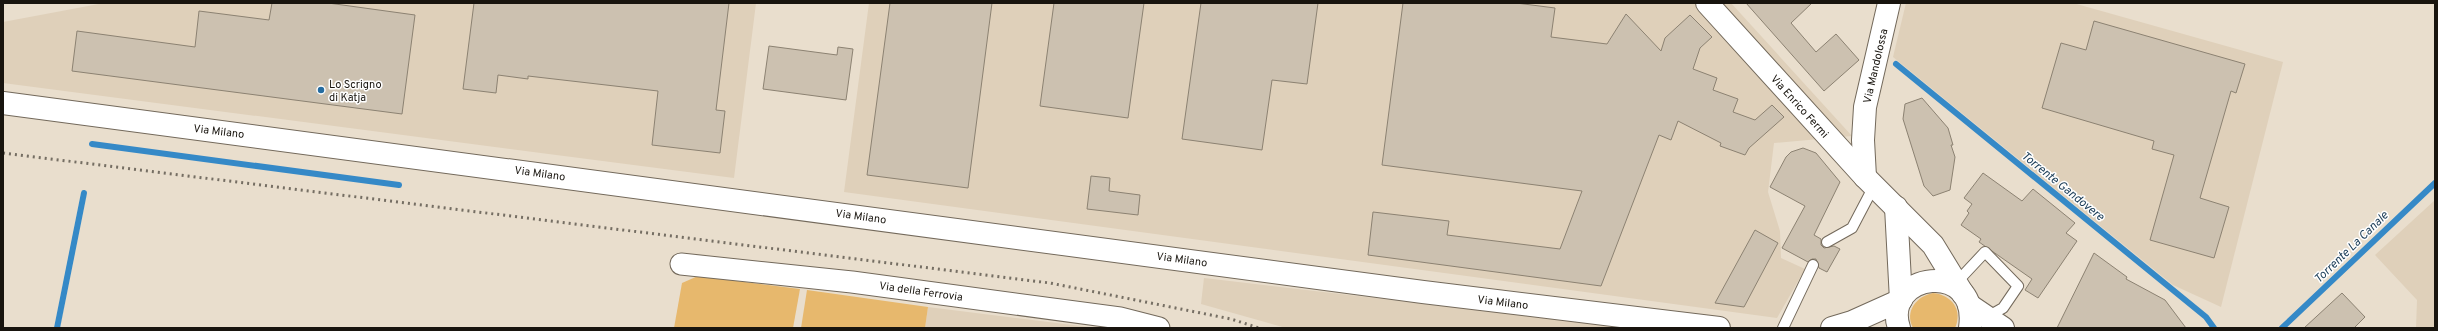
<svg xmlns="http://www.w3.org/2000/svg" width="2438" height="331" font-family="Overpass,sans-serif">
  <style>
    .built { fill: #dfd0ba }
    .green { fill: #e7b86d }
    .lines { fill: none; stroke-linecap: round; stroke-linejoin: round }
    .stream { stroke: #3589c7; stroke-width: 6 }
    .building { fill: #ccc1b0; stroke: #8c8272 }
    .lane-casing { stroke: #73695b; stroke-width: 12 }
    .street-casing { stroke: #73695b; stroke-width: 23 }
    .secondary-casing { stroke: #73695b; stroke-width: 24 }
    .lane { stroke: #fff; stroke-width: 10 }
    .street { stroke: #fff; stroke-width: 21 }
    .secondary { stroke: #fff; stroke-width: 22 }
    .rail { stroke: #756e63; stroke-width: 3; stroke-dasharray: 2 4; stroke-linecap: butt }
    .poi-dot { fill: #256ca0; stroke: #fff; stroke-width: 1.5 }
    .labels { text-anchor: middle; stroke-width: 3; stroke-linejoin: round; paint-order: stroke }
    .street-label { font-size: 11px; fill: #18140e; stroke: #fff }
    .poi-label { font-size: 11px; fill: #18140e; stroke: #fff; text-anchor: start }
    .water-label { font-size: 12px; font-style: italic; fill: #1a3c57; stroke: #fff }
  </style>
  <rect width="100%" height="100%" fill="#e9decd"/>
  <g class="built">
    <polygon points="104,3 756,3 734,178 3,83 3,22"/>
    <polygon points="869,3 1731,3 1852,136 1774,143 1768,192 1780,231 1781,258 1805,269 1777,318 844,192"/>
    <polygon points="1906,3 2073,3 2283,62 2221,307 2173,285 1893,57"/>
    <polygon points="2435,200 2435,328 2416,328 2417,300 2375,255"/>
    <polygon points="1204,278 1631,328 1286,328 1201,304"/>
    <polygon points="928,307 1097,328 925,328"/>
  </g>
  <g class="green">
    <polygon points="698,276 800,289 793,328 674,328 682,283"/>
    <polygon points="807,290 928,307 925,328 801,328"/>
    <path d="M1933,293C1952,295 1963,310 1955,328H1913C1904,311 1917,296 1933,293Z"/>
  </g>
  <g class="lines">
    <g class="stream">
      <polyline points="1896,64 2206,317 2214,328"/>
      <polyline points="92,144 399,185"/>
      <polyline points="57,328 84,193"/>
      <polyline points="2282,328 2435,183"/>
    </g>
  </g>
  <g class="building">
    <polygon points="272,3 328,3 415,15 402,114 72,71 77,31 195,47 199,11 269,20"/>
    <polygon points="474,3 729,3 716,110 725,111 720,153 652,145 658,91 528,76 528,79 498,75 496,93 463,89"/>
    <polygon points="890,3 992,3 968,188 867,175"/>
    <polygon points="1054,3 1144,3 1128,118 1040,106"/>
    <polygon points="1201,3 1318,3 1307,84 1272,80 1262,150 1182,139"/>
    <polygon points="1403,3 1516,3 1555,8 1551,37 1607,44 1626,14 1661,51 1665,38 1690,15 1712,37 1700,48 1693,69 1717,78 1713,90 1738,99 1733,112 1755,120 1772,105 1784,117 1749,148 1745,155 1720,146 1721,143 1678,121 1671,140 1659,135 1601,286 1368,255 1373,212 1449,221 1447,235 1560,249 1582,191 1382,165"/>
    <polygon points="1746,3 1812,3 1791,23 1816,52 1836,34 1859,60 1824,91"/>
    <polygon points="2094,21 2245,64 2236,93 2231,91 2200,198 2229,207 2214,258 2150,240 2174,155 2152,149 2154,141 2042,108 2061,43 2086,50"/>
    <polygon points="769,46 837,55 838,47 853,49 846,100 763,89"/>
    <polygon points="1922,98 1948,128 1953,145 1951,145 1955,157 1950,190 1933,196 1924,186 1903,119 1905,104"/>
    <polygon points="1803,148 1816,153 1840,182 1814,235 1821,239 1821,245 1824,248 1834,246 1840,249 1827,272 1819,268 1816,259 1812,259 1808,262 1782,248 1805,206 1770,187 1786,157 1791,152"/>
    <polygon points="1983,173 2022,201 2033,189 2075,223 2066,233 2077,241 2038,298 2025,290 2032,279 1979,242 1981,239 1961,225 1969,213 1967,211 1972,204 1964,198"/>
    <polygon points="1091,176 1110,178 1109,191 1140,195 1138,215 1087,209"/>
    <polygon points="1755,230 1778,243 1744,307 1715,303"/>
    <polygon points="2094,253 2127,277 2126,279 2165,300 2186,328 2057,328"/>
    <polygon points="2342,293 2365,317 2354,328 2304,328"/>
  </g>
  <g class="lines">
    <defs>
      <g id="lane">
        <polyline points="1827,242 1852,228 1874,186"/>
        <polyline points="1956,283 1985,252 2018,286 2003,308 1987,317"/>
        <polyline points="1783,328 1813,265"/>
      </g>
      <polyline id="street" points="681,264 852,282 1120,318 1159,328"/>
      <g id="secondary">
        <polyline points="1707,3 1865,177 1933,245 1963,294"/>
        <polyline points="3,103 1423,292 1719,328"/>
        <polyline points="1865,177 1863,140 1865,107 1889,3"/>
        <polyline points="1896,207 1901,300"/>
        <polyline points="1969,305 2003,328"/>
        <polyline points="1832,328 1852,322 1901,300"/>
        <path d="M1899,328C1881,273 1980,258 1970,328"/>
      </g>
    </defs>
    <use href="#lane" class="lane-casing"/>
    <use href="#street" class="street-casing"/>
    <use href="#secondary" class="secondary-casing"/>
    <use href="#lane" class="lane"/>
    <use href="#street" class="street"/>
    <use href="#secondary" class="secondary"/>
    <polyline class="rail" points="3,153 1050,283 1231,319 1259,328"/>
  </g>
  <circle class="poi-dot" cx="321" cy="90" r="4"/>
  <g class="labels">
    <g class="street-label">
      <text transform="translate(1875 66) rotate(-77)" y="4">Via Mandolossa</text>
      <text transform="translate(1800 106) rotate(48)" y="4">Via Enrico Fermi</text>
      <text transform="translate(219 131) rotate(7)" y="4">Via Milano</text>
      <text transform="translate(540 173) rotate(8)" y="4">Via Milano</text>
      <text transform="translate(861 216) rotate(8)" y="4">Via Milano</text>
      <text transform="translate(1182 259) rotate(8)" y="4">Via Milano</text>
      <text transform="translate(921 291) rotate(8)" y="4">Via della Ferrovia</text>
      <text transform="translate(1503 302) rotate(7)" y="4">Via Milano</text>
    </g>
    <g class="poi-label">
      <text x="329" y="88">Lo Scrigno<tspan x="329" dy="13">di Katja</tspan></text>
    </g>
    <g class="water-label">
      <text transform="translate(2063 186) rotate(39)" y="4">Torrente Gandovere</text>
      <text transform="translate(2351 247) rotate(-44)" y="4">Torrente La Canale</text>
    </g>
  </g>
  <rect width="2438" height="331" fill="none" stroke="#18140e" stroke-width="8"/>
</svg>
